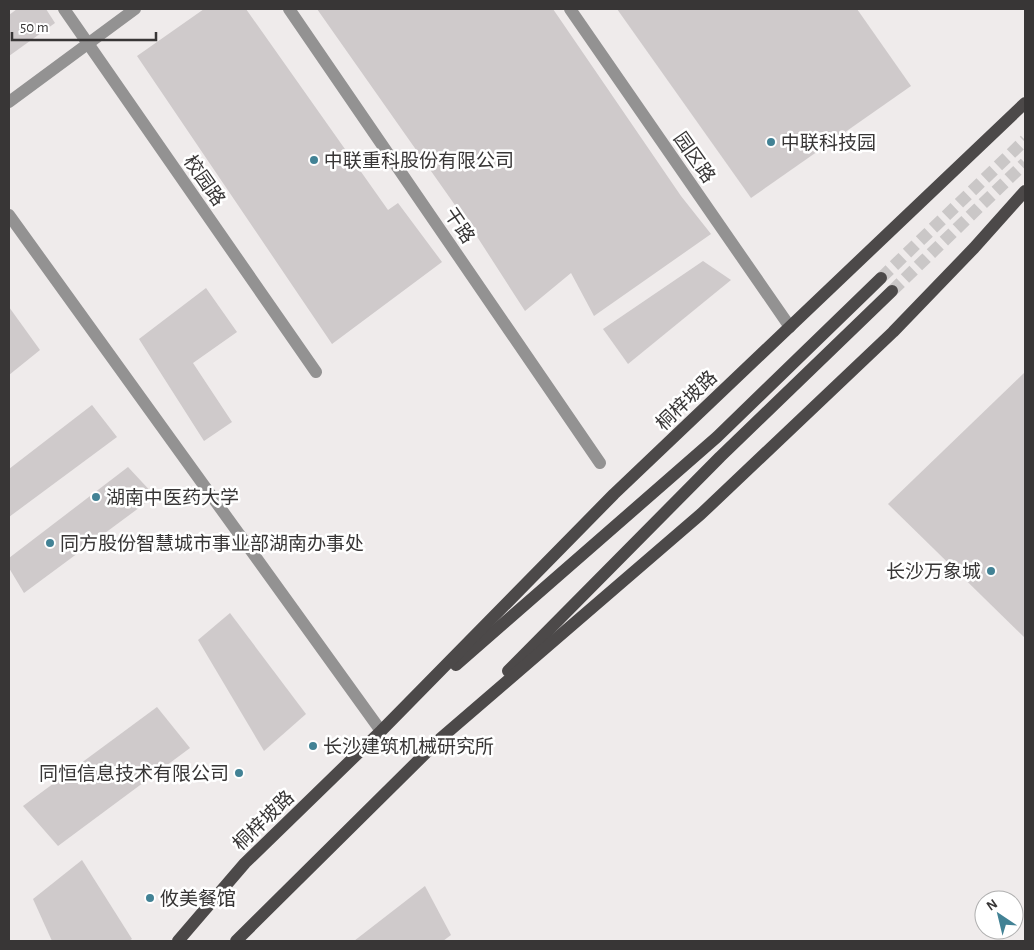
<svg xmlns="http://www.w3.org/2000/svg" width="1034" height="950" font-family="'Alegreya Sans','Noto Sans SC',sans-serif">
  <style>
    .building { fill: #cfcacb }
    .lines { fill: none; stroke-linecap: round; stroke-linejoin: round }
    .major-tunnel { stroke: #cac7c7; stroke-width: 12; stroke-dasharray: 12 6; stroke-linecap: butt }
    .minor { stroke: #939292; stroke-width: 12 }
    .major { stroke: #4c4949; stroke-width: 12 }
    .poi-dot { fill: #428295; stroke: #fff; stroke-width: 2 }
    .labels { text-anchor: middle; stroke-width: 5; stroke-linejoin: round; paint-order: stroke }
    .poi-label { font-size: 19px; fill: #383636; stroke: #fff; text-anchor: start }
    .street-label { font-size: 19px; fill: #383636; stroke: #fff }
  </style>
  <rect width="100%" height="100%" fill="#efebeb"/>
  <g class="building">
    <polygon points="17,9 46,9 55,23 9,56 9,15"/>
    <polygon points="204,9 246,9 388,210 398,203 442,262 332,344 137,56"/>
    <polygon points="317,9 553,9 681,196 711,234 594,316 571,273 525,311 476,235"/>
    <polygon points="617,9 857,9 911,86 751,198"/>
    <polygon points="703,261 731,280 628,364 603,329"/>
    <polygon points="206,288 237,332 193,363 232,422 204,441 139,339"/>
    <polygon points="9,307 40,350 9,375"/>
    <polygon points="1025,372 1025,638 888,504"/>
    <polygon points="92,405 117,437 9,517 9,469"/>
    <polygon points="128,467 155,496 24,593 9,568 9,558"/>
    <polygon points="230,613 306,714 264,751 198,640"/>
    <polygon points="157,707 190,748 58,846 23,806"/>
    <polygon points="82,860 132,939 129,941 52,941 33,899"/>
    <polygon points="425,886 451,935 443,941 354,941"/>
  </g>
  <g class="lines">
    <g class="major-tunnel">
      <polyline points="881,278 1025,140"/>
      <polyline points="892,291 1025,163"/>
    </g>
    <g class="minor">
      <polyline points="64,9 316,372"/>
      <polyline points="289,9 600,463"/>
      <polyline points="570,9 790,327"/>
      <polyline points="9,102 135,9"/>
      <polyline points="9,215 381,731"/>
    </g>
    <g class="major">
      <polyline points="456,665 717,437 881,278"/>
      <polyline points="508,671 720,457 892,291"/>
      <polyline points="178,941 245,863 381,731 614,494 1025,103"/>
      <polyline points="236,941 441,738 701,514 893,332 974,248 1025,191"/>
    </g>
  </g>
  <g class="poi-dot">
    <circle cx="771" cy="142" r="5"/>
    <circle cx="314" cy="160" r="5"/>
    <circle cx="96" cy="497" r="5"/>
    <circle cx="50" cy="543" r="5"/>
    <circle cx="991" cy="571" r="5"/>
    <circle cx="313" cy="746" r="5"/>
    <circle cx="239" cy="773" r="5"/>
    <circle cx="150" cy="898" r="5"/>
  </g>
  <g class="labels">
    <g class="poi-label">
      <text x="781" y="149">中联科技园</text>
      <text x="324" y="167">中联重科股份有限公司</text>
      <text x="106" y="504">湖南中医药大学</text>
      <text x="60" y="550">同方股份智慧城市事业部湖南办事处</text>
      <text x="981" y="578" text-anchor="end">长沙万象城</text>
      <text x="323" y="753">长沙建筑机械研究所</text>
      <text x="229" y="780" text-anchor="end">同恒信息技术有限公司</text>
      <text x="160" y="905">攸美餐馆</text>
    </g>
    <g class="street-label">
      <text transform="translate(695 157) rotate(55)" y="7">园区路</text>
      <text transform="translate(205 180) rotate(55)" y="7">校园路</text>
      <text transform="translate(460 225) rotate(56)" y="7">干路</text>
      <text transform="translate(686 400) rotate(-44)" y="7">桐梓坡路</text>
      <text transform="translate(263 820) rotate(-44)" y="7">桐梓坡路</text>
    </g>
  </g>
  <rect width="1034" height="950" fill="none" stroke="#383636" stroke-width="20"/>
  <g transform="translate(999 915) rotate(325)"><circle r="24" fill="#ffffff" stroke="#afafaf"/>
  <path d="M0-4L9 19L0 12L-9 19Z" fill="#428295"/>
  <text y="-8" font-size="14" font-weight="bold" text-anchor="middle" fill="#383636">N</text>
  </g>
  <path d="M12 32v8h144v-8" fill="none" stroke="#383636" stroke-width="2.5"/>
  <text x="20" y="32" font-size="15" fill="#383636" stroke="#ffffff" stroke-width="4" paint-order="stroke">50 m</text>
</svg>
